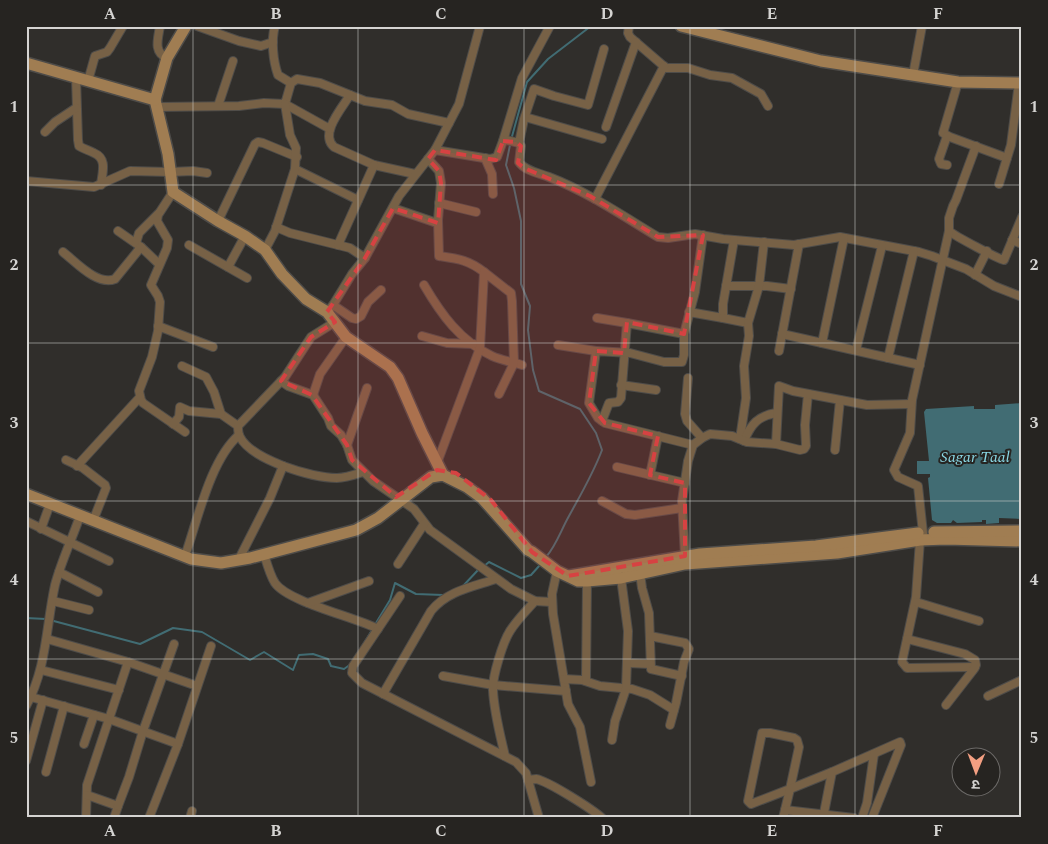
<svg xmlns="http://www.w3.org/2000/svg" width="1048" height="844" font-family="Spectral,'Noto Sans Devanagari',serif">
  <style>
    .water { fill: #416c73 }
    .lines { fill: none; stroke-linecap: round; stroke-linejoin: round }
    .stream { stroke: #416c73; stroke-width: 2 }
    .street-casing { stroke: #4e4c49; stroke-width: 10 }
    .secondary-casing { stroke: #4e4c49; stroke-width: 14 }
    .street { stroke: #776146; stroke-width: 8 }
    .secondary { stroke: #a07d52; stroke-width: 11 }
    .marked { fill: #d64242; fill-opacity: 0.2; stroke: #d64242; stroke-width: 4; stroke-dasharray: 10 6; stroke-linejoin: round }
    .grid { fill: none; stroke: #d5d4d2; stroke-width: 1; stroke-opacity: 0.55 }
    .labels { text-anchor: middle; stroke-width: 4; stroke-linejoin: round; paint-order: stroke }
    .water-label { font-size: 16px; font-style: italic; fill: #8ad8e5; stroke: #262421 }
    .neatline { fill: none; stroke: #d5d4d2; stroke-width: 2 }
    .grid-label { font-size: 16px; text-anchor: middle; font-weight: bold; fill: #d5d4d2 }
  </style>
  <rect width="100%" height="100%" fill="#302e2b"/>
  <polygon class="water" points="1022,403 1022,519 999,518 999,523 986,524 986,520 982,520 982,522 957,523 953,520 951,523 937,523 932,520 928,478 930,477 930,474 917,474 917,461 929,461 924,412 926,409 974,406 974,409 995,409 995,405"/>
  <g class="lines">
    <g class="stream">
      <polyline points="511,140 527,82 548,59 591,26"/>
      <path d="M510,145L506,165L514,188L521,221V284L530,306L528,330L533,370L539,391L580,409L596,433L602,450C593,474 581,494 569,516C561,530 556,546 546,557"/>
      <polyline points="483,567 489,562 521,578 531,575 540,565"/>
      <polyline points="463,586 479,569"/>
      <polyline points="26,618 46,619"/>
      <polyline points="50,620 140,644 173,628 202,632 250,660 264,652 293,670 299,655 313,654 328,659 331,666 344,669 351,664"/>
      <polyline points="376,623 390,600 395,583 416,594 443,595"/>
      <polyline points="363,645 372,630"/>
    </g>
    <defs>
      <g id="street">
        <path d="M160,26C158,39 153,52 167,58"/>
        <polyline points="197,26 239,41 261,46 273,42"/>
        <path d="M275,26C271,40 273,61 278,75L291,83"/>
        <polyline points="629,26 628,33 630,37 666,68 688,68 710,75 732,78 761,94 768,106"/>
        <polyline points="913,75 922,26"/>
        <path d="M76,78L78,140L79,146C84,149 88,150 94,153C108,159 102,173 101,185"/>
        <polyline points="88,81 95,56 107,52 110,48 123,26"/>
        <polyline points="958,82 943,133 950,137 1007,158"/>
        <path d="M350,95C342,108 319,134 334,147L374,165L415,174"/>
        <polyline points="285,104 330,129"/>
        <polyline points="218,106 233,61"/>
        <polyline points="156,107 239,106 264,103 285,104 291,83 297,79 320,83 365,101 392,105 408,114 449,123"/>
        <polyline points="525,117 602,139"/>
        <polyline points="606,127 636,42"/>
        <polyline points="45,132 55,122 76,108"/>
        <polyline points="503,141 522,78 550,26"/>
        <polyline points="519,143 524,119 534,89 554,96 588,105 604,49"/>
        <path d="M435,150L490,159L497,157L503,141L506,140L519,143L521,146L519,162C525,171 539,173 549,177C588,192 623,216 658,237L668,238L695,234L723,239L794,245L840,237L919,252L932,256L966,269L994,286L1022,297"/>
        <polyline points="485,158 492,174 493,194"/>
        <polyline points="947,165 941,164 939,159 947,136"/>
        <polyline points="295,169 358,200"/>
        <polyline points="26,181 94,187 130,171 170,172 193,171 207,173"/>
        <polyline points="999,184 1011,145 1019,83"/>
        <polyline points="173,192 158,215 157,221 168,240 167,248 151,285 158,296 160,302 158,331 152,357 139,391 141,400 143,403 185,432"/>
        <polyline points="595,199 664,66"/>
        <polyline points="439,203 476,212"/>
        <polyline points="393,208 434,222 438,220 441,183 439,171 428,159"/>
        <path d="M438,220L439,256C459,259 468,260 484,272"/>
        <polyline points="218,221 255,144 258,142 263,143 297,157"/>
        <polyline points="276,227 290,233 350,248 365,258"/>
        <polyline points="118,231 141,247 159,264"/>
        <path d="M949,231C955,236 998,259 1004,260L1022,217"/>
        <polyline points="1012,240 1022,244"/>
        <polyline points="136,243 139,233 158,214"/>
        <polyline points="189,245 247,278"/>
        <polyline points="338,245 374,165"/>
        <polyline points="265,250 275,231 295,169 296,148 290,135 285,104"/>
        <path d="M63,252C76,262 97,286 115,279L141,247"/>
        <polyline points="228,267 245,236"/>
        <polyline points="975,275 987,251"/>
        <path d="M424,285C441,314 460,341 492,356C501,360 512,362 522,365"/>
        <polyline points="726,286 767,286 791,289"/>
        <polyline points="333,305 352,318 356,319 361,316 368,302 381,290"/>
        <polyline points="327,312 333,305 352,274 365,258 399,196 435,150 459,104 480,26"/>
        <polyline points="689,312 723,318 723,304 734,240"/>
        <polyline points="597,318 627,323"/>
        <polyline points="723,318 748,323 759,286 764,242"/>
        <polyline points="158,326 213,347"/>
        <polyline points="782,334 920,365"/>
        <polyline points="422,336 447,343 474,344"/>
        <polyline points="822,343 844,238"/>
        <polyline points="558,345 596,351"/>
        <polyline points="856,350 882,246"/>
        <polyline points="779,351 799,244"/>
        <polyline points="888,358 914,251"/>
        <polyline points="182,366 206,377 214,392 221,414 238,426 285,377 311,337 335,322"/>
        <polyline points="688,378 685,414 687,421 702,438"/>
        <polyline points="281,381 288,386 313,395 328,418 331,426 341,435 347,445 352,460 373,481 414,509 430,530 511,589 535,601 551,602"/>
        <polyline points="621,385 656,390"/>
        <polyline points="313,395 320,374 346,337"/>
        <polyline points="602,421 609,403 618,402 621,398 627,323 684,334"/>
        <polyline points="173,424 179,417 180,407 189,411 221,414"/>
        <path d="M238,426C238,430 238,434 240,437C252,460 312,478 337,478C346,478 354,475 363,472"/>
        <polyline points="740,439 746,398 744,366 749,336 748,323"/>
        <path d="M744,441C751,424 758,416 776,413"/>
        <polyline points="776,444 800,450 804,449 806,446 805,425 808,394"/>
        <polyline points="347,445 367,388"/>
        <polyline points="693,445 605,423 598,418 589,403 596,351 630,353 664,362 682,362 684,355 684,334 695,292 703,235"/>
        <polyline points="835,450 840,400"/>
        <polyline points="66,460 83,468 105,485 106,488 93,521"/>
        <polyline points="437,463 480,348 484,272 511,293 512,301 514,363 499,394"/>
        <polyline points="77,466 140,397"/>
        <polyline points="617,467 685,483"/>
        <polyline points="650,475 658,436"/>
        <polyline points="602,501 626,514 635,515 682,508"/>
        <polyline points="26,521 109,561"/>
        <polyline points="41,529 50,504"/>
        <polyline points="923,533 918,486 898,477 894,470 910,433 912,400 949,231 949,218 953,206 956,200 976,146"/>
        <polyline points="920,540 916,597 902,662 907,668 975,667"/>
        <path d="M186,553C198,518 211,459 239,435"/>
        <path d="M264,554C267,564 270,575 275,583C288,602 355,617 378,629"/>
        <polyline points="685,556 682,501 688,461 693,445 702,438 710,434 732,436 747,442 776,444 779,386 793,391 867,405 911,404"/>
        <polyline points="240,557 270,498 283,466"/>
        <polyline points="398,564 424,524"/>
        <polyline points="557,571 552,594 553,614 568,704 580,727 591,782"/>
        <polyline points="59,572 98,592"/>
        <polyline points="640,573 642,588 649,613 651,669 682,676"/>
        <polyline points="400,596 353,666 352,673 362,683 516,762 526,773 539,818"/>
        <polyline points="53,601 89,610"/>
        <polyline points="916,602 979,621"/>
        <polyline points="308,603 369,581"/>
        <polyline points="650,636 685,643 689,649 684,662 676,703 670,725"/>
        <polyline points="47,639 128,662 87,785 86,818"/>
        <polyline points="907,639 965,654 975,660 976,665 974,669 946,705"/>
        <polyline points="128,662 197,686"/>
        <polyline points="628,663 650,664"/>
        <polyline points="41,670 119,690"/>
        <polyline points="443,676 493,685 566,691"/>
        <polyline points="564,679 582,680 600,686 632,689 650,695 674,710"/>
        <polyline points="586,681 587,581"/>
        <path d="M383,694L431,611C447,591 472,587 496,579"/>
        <polyline points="988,696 1022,680"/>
        <polyline points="31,697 109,719 178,744"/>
        <path d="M26,706C47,668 46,626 55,585C61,562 72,539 80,516"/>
        <polygon points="762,733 770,733 794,738 797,740 799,747 790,789 751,804 748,801"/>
        <polyline points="612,740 615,721 626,689 628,631 621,578"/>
        <polyline points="84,744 94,715"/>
        <path d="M505,756C500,734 494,712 493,690C492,677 503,642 510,631C517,620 526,611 535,601"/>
        <polyline points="26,761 43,700"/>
        <polyline points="46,772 64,706"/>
        <path d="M528,780C531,780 533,779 536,779C548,781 592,809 602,818"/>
        <polyline points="87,795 118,806 114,818"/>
        <polyline points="118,806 129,777 143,731 174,644"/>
        <polyline points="785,810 790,789 832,772"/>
        <polyline points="149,818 178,744 211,646"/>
        <polyline points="190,818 192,811"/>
        <polyline points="783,818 785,810 854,818"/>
        <polyline points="823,818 832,772 900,742 901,745 872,818"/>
        <polyline points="862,818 867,803 874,754"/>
      </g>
      <g id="secondary">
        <polyline points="681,26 821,61 958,82 1022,83"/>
        <polyline points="26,63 155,100 168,154 173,192 218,221 245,236 265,250 282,274 306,299 327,312 346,337 390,367 398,378 422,433 443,475"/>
        <polyline points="155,100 167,58 186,26"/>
        <polyline points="26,494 191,559 221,563 250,558 356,530 378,518 431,477 443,475 467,487 482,498 528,550 532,552 557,571 578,581 587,581 621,578 685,564 837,553 920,540 946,539 1022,541"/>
        <polyline points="934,532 1022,531"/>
        <polyline points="569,576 700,554 816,546 918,533"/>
      </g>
    </defs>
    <use href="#street" class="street-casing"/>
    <use href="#secondary" class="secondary-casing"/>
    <use href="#street" class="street"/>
    <use href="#secondary" class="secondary"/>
  </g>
  <path class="marked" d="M503,141L516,142L521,146L518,163L524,168L590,196L658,237L703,235L684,334L627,322L624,353L596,351L589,403L605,423L658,436L650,475L685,483V556L568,576L532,552L491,500L456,473L437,470L396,497L352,460L347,445L312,395L281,381L311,337L335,322L327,312L365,258L393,208L438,223L441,183L439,171L428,159L435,150L496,160Z"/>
  <path class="grid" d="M193,26V818M358,26V818M524,26V818M690,26V818M855,26V818M26,185H1022M26,343H1022M26,501H1022M26,659H1022"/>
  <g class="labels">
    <g class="water-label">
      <text x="975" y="462">Sagar Taal</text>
    </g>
  </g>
  <rect width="1048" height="844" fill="none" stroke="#262421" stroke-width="55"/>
  <g transform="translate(976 772) rotate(181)"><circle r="24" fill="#262421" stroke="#6c6a68"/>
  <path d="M0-4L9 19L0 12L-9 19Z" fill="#f39f82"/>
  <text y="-8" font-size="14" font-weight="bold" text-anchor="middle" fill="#d5d4d2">उ</text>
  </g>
  <rect x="28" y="28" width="992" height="788" class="neatline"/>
  <g class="grid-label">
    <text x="110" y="19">A</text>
    <text x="276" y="19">B</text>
    <text x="441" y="19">C</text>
    <text x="607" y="19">D</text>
    <text x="772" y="19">E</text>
    <text x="938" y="19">F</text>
    <text x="14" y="112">1</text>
    <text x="1034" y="112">1</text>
    <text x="14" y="270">2</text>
    <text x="1034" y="270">2</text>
    <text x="14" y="428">3</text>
    <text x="1034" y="428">3</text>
    <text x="14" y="585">4</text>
    <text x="1034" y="585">4</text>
    <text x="14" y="743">5</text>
    <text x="1034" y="743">5</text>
    <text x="110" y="836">A</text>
    <text x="276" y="836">B</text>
    <text x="441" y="836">C</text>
    <text x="607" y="836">D</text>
    <text x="772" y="836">E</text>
    <text x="938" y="836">F</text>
  </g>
</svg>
